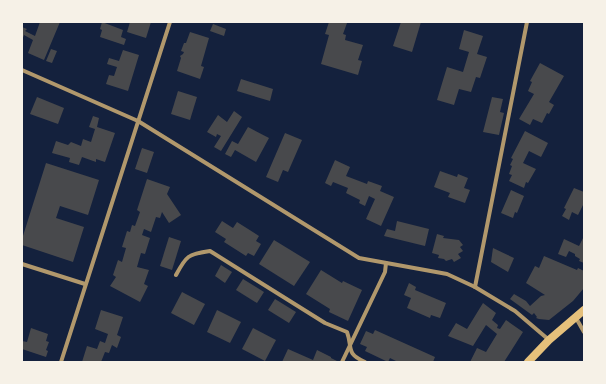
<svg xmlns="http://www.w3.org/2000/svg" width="606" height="384" font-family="Rubik,sans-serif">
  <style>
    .building { fill: #48494c }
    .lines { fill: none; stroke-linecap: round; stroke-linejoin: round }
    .minor { stroke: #b1986c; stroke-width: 4 }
    .secondary { stroke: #e5c07b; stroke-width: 8 }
  </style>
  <rect width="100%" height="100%" fill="#14213d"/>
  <g class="building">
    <polygon points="40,22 60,22 44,60 28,53 33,40 24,35 22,40 22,27 27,29 25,31 35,36"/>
    <polygon points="102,22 123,30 121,37 126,39 124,45 100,37 102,30 100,29"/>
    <polygon points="130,22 151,22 146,38 127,32"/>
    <polygon points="329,22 347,23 343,34 346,35 345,40 363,45 358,60 362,61 358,75 321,64 329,35 325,34"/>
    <polygon points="401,22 421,22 412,52 393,46"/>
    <polygon points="213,24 226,29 224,36 210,31"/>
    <polygon points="464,30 483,36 477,54 487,57 480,78 476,77 471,92 459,89 454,105 437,100 447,67 463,72 469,52 459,49"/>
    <polygon points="190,32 209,38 201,66 204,67 200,79 177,71 181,58 180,56 183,54 184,52 181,51 184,43 186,43"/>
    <polygon points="51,49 57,51 52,63 46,61"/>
    <polygon points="123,50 139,55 128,91 106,84 109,75 114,76 117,67 107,64 109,58 119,61"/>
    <polygon points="540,63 564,76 549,102 554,105 549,114 547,113 542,123 533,119 530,125 519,119 534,94 528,91 532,82 530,81"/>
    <polygon points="241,79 273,89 270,101 237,91"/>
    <polygon points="178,91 197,97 190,120 171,114"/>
    <polygon points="37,97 64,108 58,124 30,114"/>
    <polygon points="492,97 503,99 500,112 504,113 499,135 483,132"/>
    <polygon points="234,111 242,117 221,151 214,147 221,136 217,134 216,137 207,132 218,115 227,122"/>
    <polygon points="93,116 99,118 97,127 115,133 105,162 96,159 96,162 82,157 79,165 69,162 70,158 52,153 56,141 68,145 71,142 81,146 83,139 91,142 95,129 89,127"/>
    <polygon points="248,127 269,138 256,162 235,150 231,157 225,154 232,141 238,144"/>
    <polygon points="525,131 548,143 541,157 529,151 523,163 536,169 528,183 526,182 524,188 509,181 512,175 509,174 512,166 510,165 513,159 511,158"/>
    <polygon points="285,133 302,140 288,172 283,170 278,182 266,177"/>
    <polygon points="142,148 154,152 147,173 135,169"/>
    <polygon points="335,160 350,167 346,176 367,184 368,181 382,186 380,191 394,197 381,226 366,219 375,199 369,196 365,206 359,203 360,200 346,193 348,188 333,182 331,186 325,183"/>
    <polygon points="46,163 99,180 88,215 60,206 56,218 84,227 73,262 22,245 22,239"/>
    <polygon points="440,171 457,177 458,174 468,178 464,188 470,190 465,203 448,197 450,193 434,187"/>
    <polygon points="147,179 170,187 167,194 181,215 169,223 162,212 160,218 156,217 151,232 144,229 142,235 150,238 145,254 141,253 137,267 149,270 144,284 148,286 140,302 110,286 116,277 113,275 118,260 122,262 126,248 122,247 127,231 130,232 132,225 135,226 140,212 137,210"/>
    <polygon points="574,188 584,192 584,203 578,215 572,212 569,220 562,216 566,209 564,208"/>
    <polygon points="511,190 524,196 517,213 515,212 513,218 501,213"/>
    <polygon points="222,221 233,228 237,222 259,236 256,241 261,244 254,256 248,253 246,256 224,242 226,239 215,232"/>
    <polygon points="397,221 429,229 425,246 384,236 387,229 395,231"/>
    <polygon points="437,234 444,236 443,238 459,240 463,245 460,247 463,251 458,254 461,258 454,262 452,259 446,261 444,259 438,258 439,255 432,253"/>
    <polygon points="584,236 584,263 579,261 580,259 575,256 575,254 569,251 566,257 558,254 564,239 579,246"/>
    <polygon points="169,237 181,241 172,270 160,266"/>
    <polygon points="274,240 310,262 294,286 259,264"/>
    <polygon points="493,248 514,258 508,272 491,262"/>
    <polygon points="544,256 577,270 578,268 584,271 584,288 573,301 549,320 539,319 536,318 537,317 534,313 532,315 510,299 514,294 526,301 530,306 541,296 545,295 526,283 535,266 539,268"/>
    <polygon points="221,265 232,272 225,283 215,276"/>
    <polygon points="321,270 342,283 343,281 362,290 348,321 329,312 330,309 306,294"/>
    <polygon points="243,279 264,292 257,303 236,290"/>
    <polygon points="409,283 416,287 415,290 446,303 440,318 431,315 430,318 407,308 411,298 404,295"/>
    <polygon points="182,292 205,304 194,325 171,313"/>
    <polygon points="275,299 296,312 289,323 268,310"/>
    <polygon points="483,303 496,313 492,320 498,325 497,328 500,329 506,320 523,332 504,362 470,362 477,348 486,352 497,334 486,325 473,346 448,336 456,323 467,329"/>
    <polygon points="101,310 123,317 117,335 121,337 117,348 112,345 109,353 105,352 101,362 82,362 87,346 97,349 100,341 105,343 108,334 95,329"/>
    <polygon points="217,310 241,322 230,343 207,332"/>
    <polygon points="31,328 48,334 46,341 49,342 46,350 48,351 46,357 22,349 22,341 27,342"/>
    <polygon points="253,328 276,340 265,361 242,349"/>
    <polygon points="375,330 435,357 433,362 398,362 390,358 388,362 365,351 367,347 360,344 366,331 373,334"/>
    <polygon points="288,349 313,360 317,350 331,357 331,358 337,361 336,362 282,362"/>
  </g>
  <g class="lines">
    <g class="minor">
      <polyline points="22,70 138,121 359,258 447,274 475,287 515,311 549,340"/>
      <polyline points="22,264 85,284"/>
      <path d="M176,275C186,256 188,254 210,251L325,323L347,332C353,348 345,353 365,362"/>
      <polyline points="475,287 527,22"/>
      <polyline points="576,318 584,332"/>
      <polyline points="61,362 170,22"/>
      <polyline points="342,362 385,272 386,263"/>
    </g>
    <polyline class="secondary" points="528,362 549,340 584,310"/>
  </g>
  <rect width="606" height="384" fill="none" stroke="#f6f1e7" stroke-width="46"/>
</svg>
